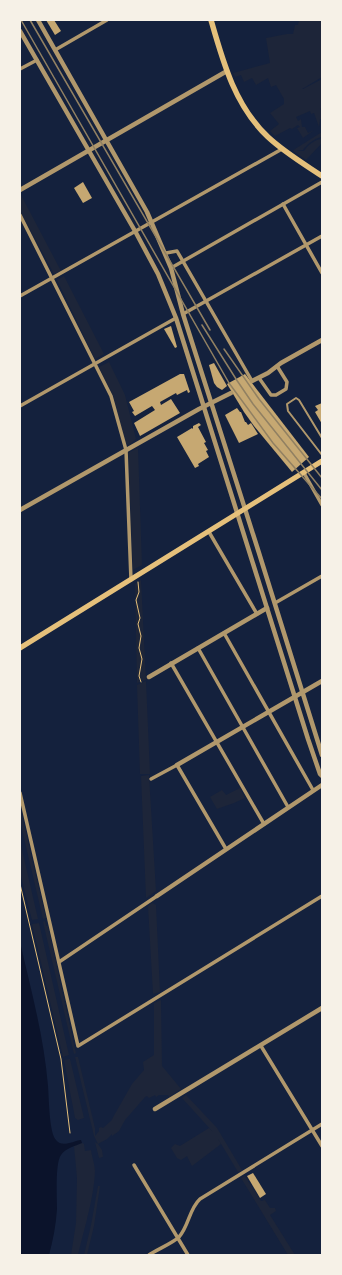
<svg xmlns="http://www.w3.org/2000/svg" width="342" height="1275" font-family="'Fira Sans Condensed',sans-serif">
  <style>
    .green { fill: #1d2539 }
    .water { fill: #0b132b }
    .building { fill: #c6a872 }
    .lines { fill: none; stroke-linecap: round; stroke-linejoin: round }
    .path { stroke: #e5c07b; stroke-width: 1 }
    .service { stroke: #b1986c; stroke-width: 2 }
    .minor { stroke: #b1986c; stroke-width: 3.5 }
    .tertiary { stroke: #b1986c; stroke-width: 4.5 }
    .secondary { stroke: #e5c07b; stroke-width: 5 }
    .primary { stroke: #e5c07b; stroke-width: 5.5 }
    .rail { stroke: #918062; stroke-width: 1.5 }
  </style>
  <rect width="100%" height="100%" fill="#14213d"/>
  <g class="green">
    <polygon points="299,20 322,20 322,77 302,89 303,89 322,79 321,104 322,107 320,109 322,111 322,119 320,119 319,127 314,113 311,114 310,111 296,117 298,121 301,119 302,127 305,127 308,133 314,130 303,138 297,128 300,127 298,125 292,129 290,128 275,136 270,131 279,124 270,113 284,104 284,99 276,85 271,87 268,78 256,85 252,78 244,82 241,75 235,77 233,73 270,63 266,38 287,34 293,34 295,25 298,25"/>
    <path d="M322,132V138L321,137C314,139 307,144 303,150L297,151H304C308,145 314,140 321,139L322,140V144H321L306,160L293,151L295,149L296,150L295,149Z"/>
    <polygon points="20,195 21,195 61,271 54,274 20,211"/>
    <polygon points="64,276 104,354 95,359 57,280"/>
    <polygon points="109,362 125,395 136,439 129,445 125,443 113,395 99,367"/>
    <polygon points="138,448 142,565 133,570 128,453"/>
    <polygon points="141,580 146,680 137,683 135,584"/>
    <polygon points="146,681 150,774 140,774 137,685"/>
    <polygon points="149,775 156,891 146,898 141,776"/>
    <polygon points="240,788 245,798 234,803 217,809 210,797 222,790 226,795"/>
    <polygon points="20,807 46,918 43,919 20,821"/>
    <polygon points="20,841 38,919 32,920 20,873"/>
    <polygon points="152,903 156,905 160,992 153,994 148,906"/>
    <polygon points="45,921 46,926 48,926 76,1053 74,1054 43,922"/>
    <polygon points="39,923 69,1055 63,1057 32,924"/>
    <polygon points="161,1000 162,1066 181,1089 169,1097 168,1095 159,1095 156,1097 155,1095 149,1098 147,1096 145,1097 125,1120 119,1131 112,1136 112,1134 107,1139 98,1144 102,1150 103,1157 99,1158 95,1142 98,1144 94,1136 75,1057 78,1057 95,1128 95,1136 99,1131 99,1128 101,1127 103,1128 111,1121 116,1112 132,1084 144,1070 143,1062 154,1055 154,1003"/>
    <polygon points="70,1059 84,1118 78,1120 75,1118 64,1060"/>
    <polygon points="186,1095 217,1128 242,1170 238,1172 217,1137 221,1144 192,1166 187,1156 181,1160 177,1158 171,1148 175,1144 180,1146 209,1128 213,1132 182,1098"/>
    <path d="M82,1143L84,1144L85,1151L91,1150C92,1157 95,1165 95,1172C94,1198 84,1229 78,1255H71L76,1223L77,1178L74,1146Z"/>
    <polygon points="245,1176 261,1201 265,1200 270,1208 275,1208 276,1211 270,1215 295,1255 288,1255 241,1178"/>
    <polygon points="98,1186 100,1186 94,1226 87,1255 84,1255 91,1225"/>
  </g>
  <path class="water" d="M20,942C31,990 44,1037 48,1086C49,1097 49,1133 56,1140C62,1148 73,1141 81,1140L82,1143C75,1146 66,1148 61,1155C55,1163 57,1197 57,1209C56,1225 53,1240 49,1255H20Z"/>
  <g class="building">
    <polygon points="46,20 54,20 61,31 55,35"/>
    <polygon points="83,182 92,198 83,203 74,188"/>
    <polygon points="171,326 177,347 175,348 164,329"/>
    <polygon points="214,363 227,386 222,390 217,387 214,383 209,365"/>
    <polygon points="180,374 184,374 190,392 188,393 187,390 177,395 176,393 160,402 161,405 171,399 180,413 140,436 134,423 155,410 152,406 135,416 132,412 134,411 129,402"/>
    <polygon points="245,374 309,457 292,472 254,426 244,412 227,384"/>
    <polygon points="322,403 322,424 315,412 318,410 315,406"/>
    <polygon points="237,408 240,412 241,412 245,422 246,422 248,425 251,423 258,434 239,443 225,415"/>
    <polygon points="199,423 201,425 198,427 206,442 204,443 208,450 206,451 209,457 198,464 199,466 195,468 177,437 192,428 193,429 193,426"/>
    <polygon points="253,1173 266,1194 260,1198 247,1176"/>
  </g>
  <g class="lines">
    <g class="path">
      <polyline points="138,582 139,592 136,600 140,618 138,624 141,636 139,648 142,659 139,676 141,682"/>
      <polyline points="20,884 61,1059 70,1133"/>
    </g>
    <polyline class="service" points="322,438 299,400 296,398 287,404 288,411 322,455"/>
    <g class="minor">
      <polyline points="55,50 107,20"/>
      <polyline points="20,69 37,60"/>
      <polyline points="283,204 322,273"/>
      <polyline points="20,215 111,396 126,450 131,580"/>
      <polyline points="166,253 177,251 252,381"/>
      <polyline points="171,268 322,182"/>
      <polyline points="20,296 282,149"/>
      <polyline points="183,314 322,236"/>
      <polyline points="259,378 271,395 276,395 286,389 287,382 277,366"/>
      <polyline points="20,406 176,318"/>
      <polyline points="304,473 322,505"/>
      <polyline points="209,532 257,614"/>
      <polyline points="275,603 322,576"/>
      <polyline points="224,633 313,790"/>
      <polyline points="198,648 288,807"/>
      <polyline points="171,663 264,824"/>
      <polyline points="151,779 177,765 226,849"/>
      <polyline points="20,793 78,1046 322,896"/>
      <polyline points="59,962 157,896"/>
      <polyline points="261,1046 322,1146"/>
      <polyline points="134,1165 188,1255"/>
      <path d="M149,1255C156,1250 173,1243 179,1237C189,1226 189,1209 200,1199L322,1124"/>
    </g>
    <g class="tertiary">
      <polyline points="38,20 147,212 171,268 183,314 259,553 322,755"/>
      <polyline points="20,31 135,231 158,274 176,318 308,739 320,774 322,776"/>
      <polyline points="20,190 227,71"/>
      <polyline points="252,381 268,373 281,363 322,340"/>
      <polyline points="20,510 199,409 231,393"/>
      <polyline points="149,677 267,608"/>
      <polyline points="177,765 322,681"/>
      <polyline points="157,896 322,785"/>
      <polyline points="155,1109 322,1008"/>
    </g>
    <polyline class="secondary" points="20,648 322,461"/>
    <path class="primary" d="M211,20C223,62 235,106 268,137C284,152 304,164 322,176"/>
    <g class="rail">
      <polyline points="21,20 229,383 273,443 322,499"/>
      <polyline points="30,20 210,330"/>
      <polyline points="202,325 236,379 253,404 322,490"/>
      <polyline points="224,349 259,399 322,478"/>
    </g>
  </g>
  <rect width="342" height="1275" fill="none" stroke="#f6f1e7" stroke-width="42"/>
</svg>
